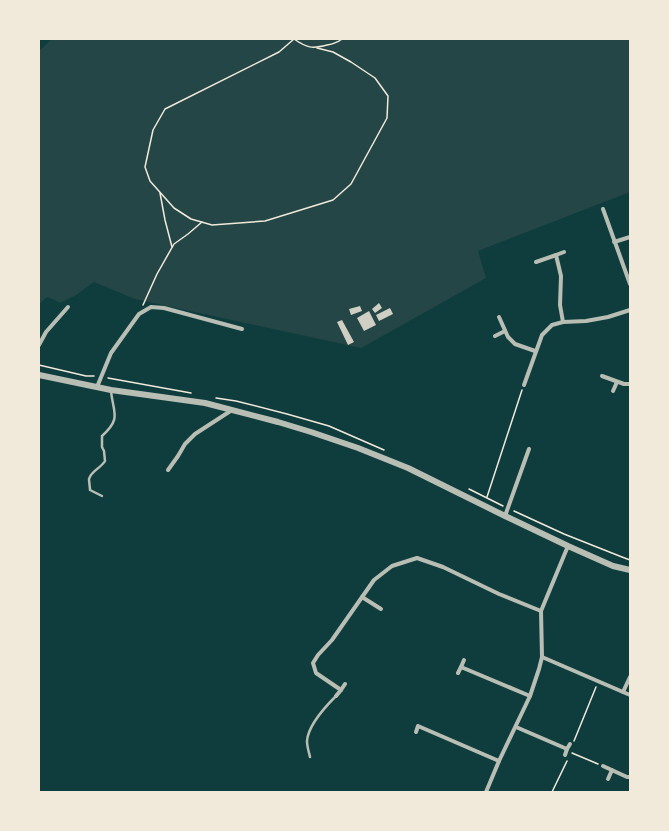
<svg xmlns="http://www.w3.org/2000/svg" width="669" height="831" font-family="'Exo 2',sans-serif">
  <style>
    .green { fill: #244646 }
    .building { fill: #cfcfc3 }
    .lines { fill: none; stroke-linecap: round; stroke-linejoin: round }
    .path { stroke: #f1e9da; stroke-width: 1.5 }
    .service { stroke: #b8beb3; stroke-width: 2.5 }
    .minor { stroke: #b8beb3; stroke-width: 4 }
    .tertiary { stroke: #b8beb3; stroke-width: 6 }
  </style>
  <rect width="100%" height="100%" fill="#0f3d3e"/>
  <polygon class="green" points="52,39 630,39 630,192 478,251 486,278 361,348 135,299 94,282 88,286 78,294 60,303 53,299 47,297 39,304 39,51"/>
  <g class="building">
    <polygon points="379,303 382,308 375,313 372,309"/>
    <polygon points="360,306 362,311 351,315 349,309"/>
    <polygon points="390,308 393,314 379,321 376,315"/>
    <polygon points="369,311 376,325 364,331 357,318"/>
    <polygon points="342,320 354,342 348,345 337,322"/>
  </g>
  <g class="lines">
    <g class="path">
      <polyline points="294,39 279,52 165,109 153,130 145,167 150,181 174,208 191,219 212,225 265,221 333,200 351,184 387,118 388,96 375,78 351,62 333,52 317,48"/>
      <path d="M294,39C307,48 312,49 327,45C333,44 337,43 342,39"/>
      <polyline points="160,193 165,220 172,247"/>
      <polyline points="143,305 157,274 174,244 188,234 202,222"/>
      <polyline points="39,365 86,376 94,376"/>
      <polyline points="108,378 191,393"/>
      <polyline points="216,398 236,401 287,414 329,426 384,450"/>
      <polyline points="469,489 503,506"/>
      <polyline points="487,497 522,390"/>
      <polyline points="514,511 564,534 622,557 630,560"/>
      <polyline points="574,741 596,687"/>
      <polyline points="572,753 598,764"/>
      <polyline points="552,792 567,761"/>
    </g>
    <g class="service">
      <path d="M102,496L90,490C90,487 89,482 89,479C91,471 101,468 105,461L104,451L102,447V436C122,418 113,413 111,391"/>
      <path d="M310,757C309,752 307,747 307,741C308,726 325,707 336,696"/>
    </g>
    <g class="minor">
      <polyline points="603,209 630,284"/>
      <polyline points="614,242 630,237"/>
      <polyline points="556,255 564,252"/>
      <polyline points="536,262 556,255 561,276 560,305 563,322"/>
      <polyline points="499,317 508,337 515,344 535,351"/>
      <polyline points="495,336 505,331"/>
      <polyline points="39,345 46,332 68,307"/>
      <polyline points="602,376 624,384 630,384"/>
      <polyline points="524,385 542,335 552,325 563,322 586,321 608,317 630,310"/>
      <polyline points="97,387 111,353 139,314 151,307 164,308 242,329"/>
      <polyline points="613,391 617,382"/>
      <polyline points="168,470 178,456 185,444 195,434 232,410"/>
      <polyline points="505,516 529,449"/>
      <polyline points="362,597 381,609"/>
      <polyline points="542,657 630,695"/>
      <polyline points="461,667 464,660"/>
      <polyline points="458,673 461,667 530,696"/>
      <polyline points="345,684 341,690 316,673 313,663 318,655 332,640 374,580 392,566 417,558 443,567 499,594 541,611"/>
      <polyline points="623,692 630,677"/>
      <polyline points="336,696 341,690"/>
      <polyline points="516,727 567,749 570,744"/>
      <polyline points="416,732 418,726 499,761"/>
      <polyline points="565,755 567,749"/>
      <polyline points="603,766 627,777 630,777"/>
      <polyline points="608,779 612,770"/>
      <polyline points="486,792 499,761 530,696 539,669 542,657 541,611 568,546"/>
    </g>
    <polyline class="tertiary" points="39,375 111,390 205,403 278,422 311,432 358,448 408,468 505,516 568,546 613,566 630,570"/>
  </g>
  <rect width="669" height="831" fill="none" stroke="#f1e9da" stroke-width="80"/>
</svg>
